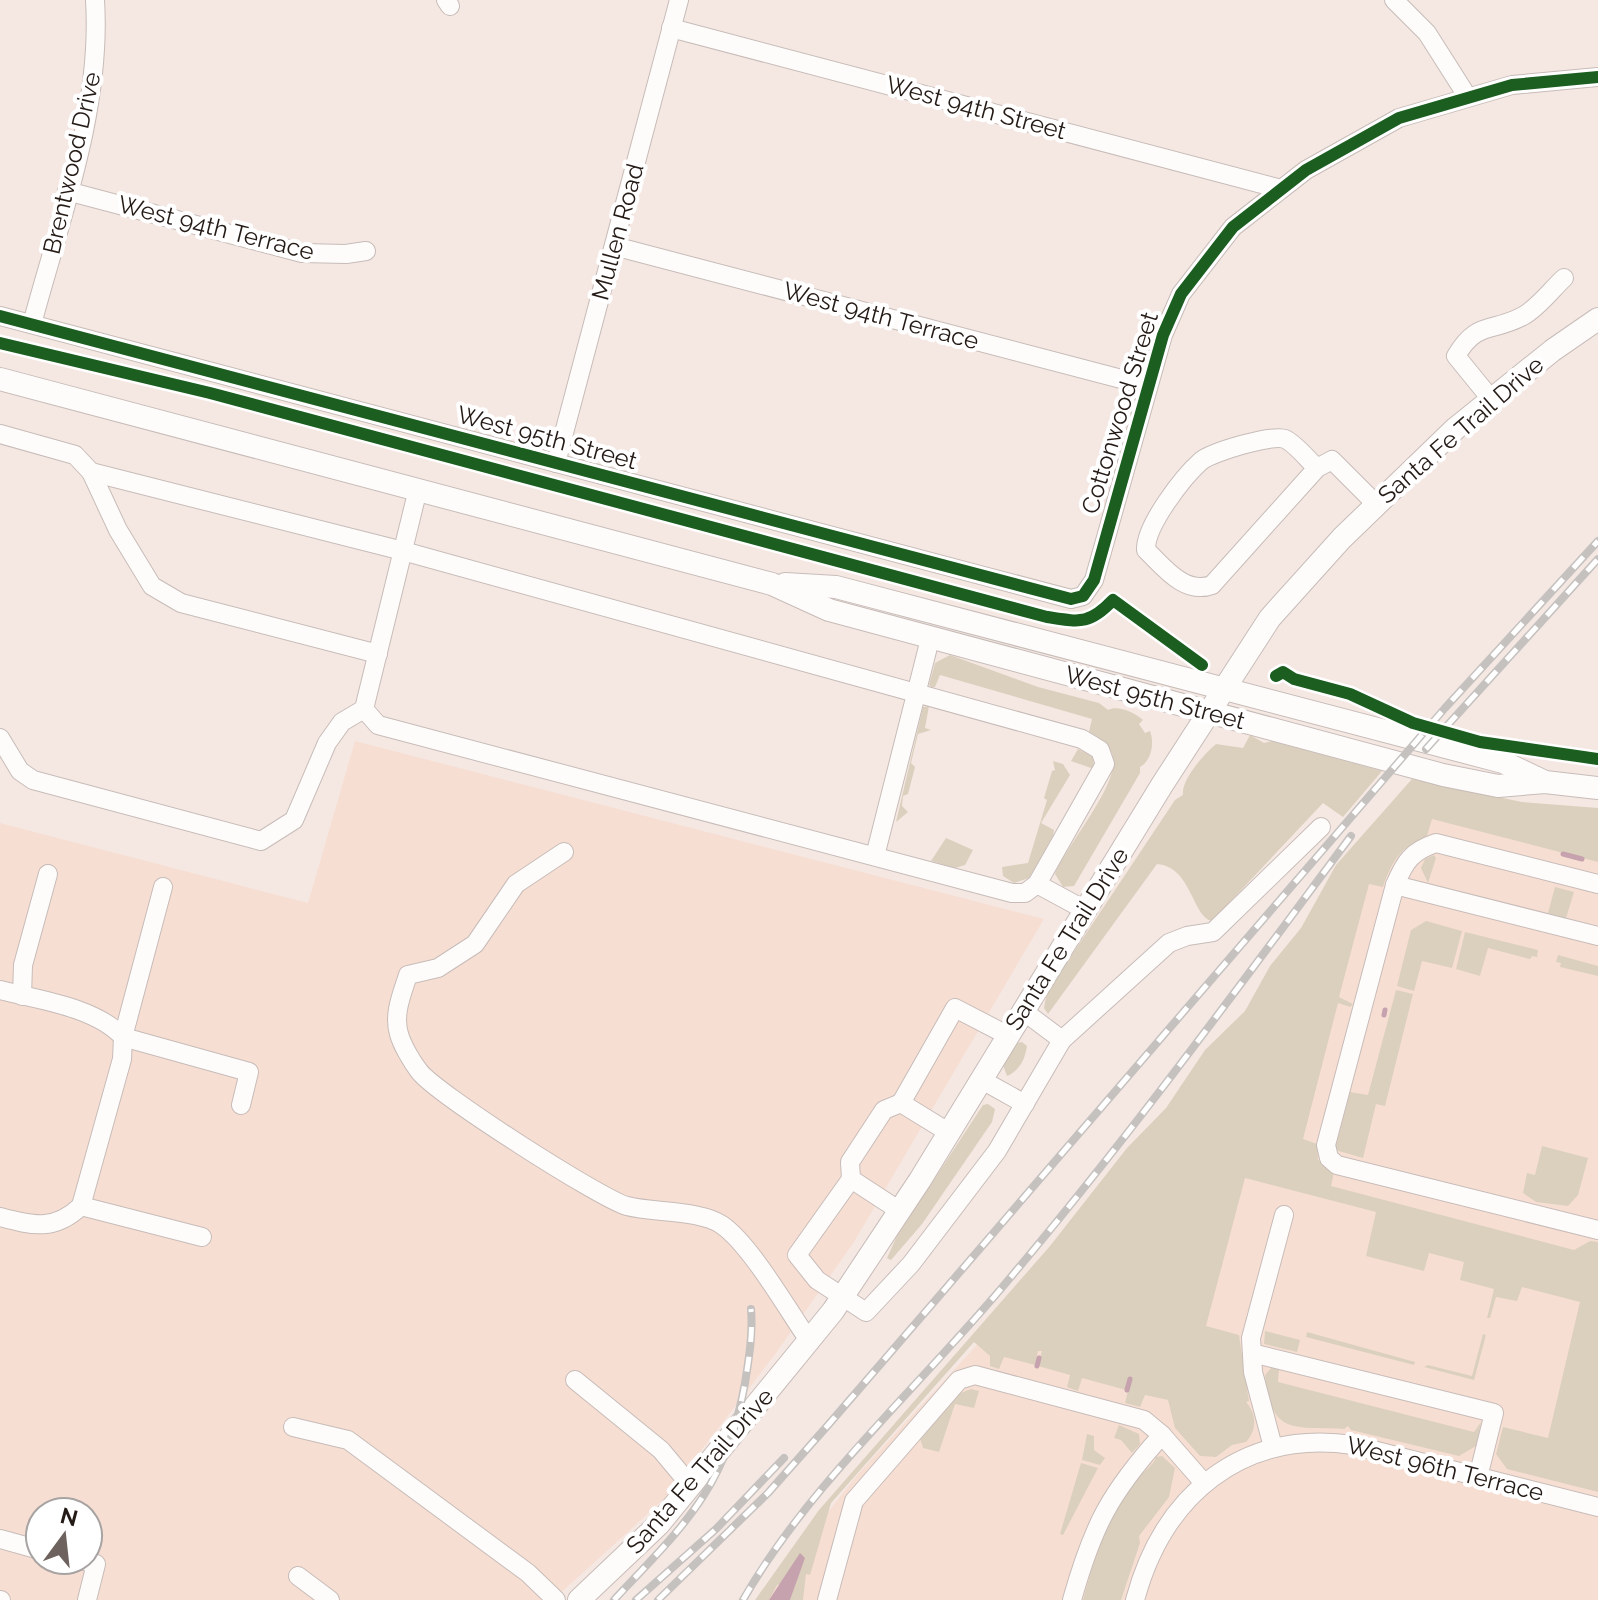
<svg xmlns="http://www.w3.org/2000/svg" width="1598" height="1600" font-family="Raleway,sans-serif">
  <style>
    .built { fill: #f7ded3; fill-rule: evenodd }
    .green { fill: #dbd0bd }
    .water { fill: #c5a2ae }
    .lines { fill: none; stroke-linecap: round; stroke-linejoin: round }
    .stream { stroke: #c5a2ae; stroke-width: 5 }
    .minor-casing { stroke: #c7bcb8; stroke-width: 20 }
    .major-casing { stroke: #c7bcb8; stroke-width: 24 }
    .minor { stroke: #fefcfb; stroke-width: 18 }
    .major { stroke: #fefcfb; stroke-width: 22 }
    .rail-casing { stroke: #c4c1bf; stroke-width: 8 }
    .rail { stroke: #fff; stroke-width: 5; stroke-dasharray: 15; stroke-linecap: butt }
    .cycleway-casing { stroke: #fff; stroke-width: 17 }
    .cycleway { stroke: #1b5e20; stroke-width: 12 }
    .labels { text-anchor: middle; stroke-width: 8; stroke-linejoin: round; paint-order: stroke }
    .street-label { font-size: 24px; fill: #241a16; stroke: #fff }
  </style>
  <rect width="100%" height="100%" fill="#f5e8e3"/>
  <g class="built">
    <path d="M355,741L1044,919L854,1242L776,1353L664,1499L553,1600H0V823L308,903ZM40,1512H88V1560H40Z"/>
    <polygon points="1426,799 1598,824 1598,1600 759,1600 858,1474 1044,1272"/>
  </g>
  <g class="green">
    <path d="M950,655L1038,687L1099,703L1108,710C1117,705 1134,712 1143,720L1139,724L1145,733L1150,731C1155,744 1151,761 1140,767V773L1074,886L1063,887L1055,874C1067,845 1118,786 1113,758C1111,744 1100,738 1089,732L1092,719L940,675L935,687L932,688L929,685L935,663Z"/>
    <polygon points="929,706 925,728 931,730 918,734 911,763 915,767 908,794 903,796 902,806 908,812 896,822 923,707"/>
    <path d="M1250,735L1264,743L1272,741L1382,771L1343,817L1323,803L1212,921C1192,917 1192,867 1157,864L1048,1014L1044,1008L1047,992L1175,800L1183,795C1181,780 1203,755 1216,744L1243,748Z"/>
    <polygon points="1078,749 1093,756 1094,769 1071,761"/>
    <polygon points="1053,761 1063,764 1070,775 1041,823 1054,830 1053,836 1029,878 1014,883 1003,876 1002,867 1028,863 1047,800 1044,798 1052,771 1055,770"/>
    <path d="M1412,779L1522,802L1598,808V862L1432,819L1427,836C1401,847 1392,860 1383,887L1369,884L1339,997L1353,1004L1350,1007L1338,1003L1303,1139L1317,1144L1318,1160L1334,1172L1331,1186L1574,1250L1590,1241L1598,1242V1492L1507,1469L1496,1454L1503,1427L1548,1438L1580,1302L1522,1287L1517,1301L1496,1297L1490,1318H1487L1494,1289L1460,1280L1464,1262L1429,1253L1424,1271L1366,1256L1376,1212L1245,1178L1206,1326L1239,1335L1249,1401L1246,1402C1256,1413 1258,1429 1246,1442L1232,1445L1216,1457L1200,1456L1175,1428L1168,1400L1145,1395L1140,1407L1125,1403L1132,1375L1126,1390L1082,1378L1078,1391L1067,1387L1070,1375L1038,1366L1042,1351H1038L1035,1365L1004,1357L999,1369L990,1366V1356L974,1342L831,1503L810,1575L806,1574L803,1600H790L797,1579L777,1585L769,1600H755L819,1510L1050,1246L1127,1148L1166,1108L1205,1050L1245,1011L1270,966L1301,928L1336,865Z"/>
    <polygon points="946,838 973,850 965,865 955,868 931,861"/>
    <polygon points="1434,855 1436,858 1428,883 1421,868 1425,859"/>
    <polygon points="1555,887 1574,892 1566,918 1548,913"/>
    <polygon points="1426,921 1462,931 1452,968 1422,961 1414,991 1397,986 1411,930"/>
    <polygon points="1465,932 1538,950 1537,957 1532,956 1530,959 1488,948 1480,976 1456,969"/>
    <polygon points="1558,955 1598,966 1598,976 1560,967 1561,963 1556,962"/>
    <polygon points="1396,990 1413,994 1385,1106 1376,1104 1363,1158 1335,1150 1350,1092 1368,1095"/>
    <path d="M1022,1042L1027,1046C1025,1059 1020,1070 1007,1076L1003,1065L1017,1043Z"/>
    <polygon points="983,1105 988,1104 995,1109 992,1122 922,1224 891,1260 887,1258 897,1236"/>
    <polygon points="1542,1146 1588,1158 1578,1195 1568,1206 1536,1202 1523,1193 1527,1173 1535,1175"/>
    <polygon points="1265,1331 1300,1340 1297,1352 1264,1344"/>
    <polygon points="1307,1332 1415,1362 1414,1365 1306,1337"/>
    <polygon points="1483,1334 1486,1335 1474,1380 1424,1367 1428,1365 1472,1376"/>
    <path d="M1272,1367L1279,1369L1278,1382L1474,1432L1481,1422L1476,1446L1459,1456L1351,1430L1348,1426L1344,1429C1294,1426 1271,1437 1265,1375Z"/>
    <polygon points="971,1389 979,1391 974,1408 955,1404 939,1452 923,1448 920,1438 958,1394"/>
    <polygon points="1119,1425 1139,1434 1140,1444 1132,1453 1121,1440 1114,1438"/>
    <polygon points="1087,1434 1094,1436 1094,1450 1105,1458 1100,1465 1082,1460"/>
    <path d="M1162,1456L1175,1468L1169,1497L1139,1536L1140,1543L1121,1600H1083C1094,1559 1106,1522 1131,1486C1138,1476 1156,1463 1156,1457Z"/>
    <polygon points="1081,1463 1098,1468 1063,1535 1060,1534"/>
  </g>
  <polygon class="water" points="800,1553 805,1558 790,1600 769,1600"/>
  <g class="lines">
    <g class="stream">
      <polyline points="1563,854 1582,859"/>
      <polyline points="1384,1015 1385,1010"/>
      <polyline points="1037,1366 1039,1358"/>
      <polyline points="1127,1390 1130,1379"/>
    </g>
    <defs>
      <g id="minor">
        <polyline points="446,0 450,6"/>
        <polyline points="1394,0 1427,33 1467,96"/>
        <polyline points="671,28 1281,189"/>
        <polyline points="67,191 302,253 346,254 366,251"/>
        <polyline points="614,246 1148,386"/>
        <polyline points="0,316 1071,599 1083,596 1094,580 1163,335 1181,294 1233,227 1306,170 1399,118 1512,85 1598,77"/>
        <path d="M32,324C60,219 102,110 95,0"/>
        <path d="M1491,399L1456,356C1477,320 1492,333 1523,316C1538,308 1552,289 1564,278"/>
        <polyline points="0,434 75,455 91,472 403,551 1082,739 1100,750 1105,764 1037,884 1025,893 1012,893 378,725 364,709 342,722 327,743 294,820 261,841 33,780 20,771 0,738"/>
        <polyline points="556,463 679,0"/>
        <path d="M1317,468C1308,460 1296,444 1285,439C1272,434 1212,452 1201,461C1183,477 1145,526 1146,550C1164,567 1184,595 1212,585L1317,468L1332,460L1376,504"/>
        <polyline points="91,472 118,530 152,586 181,603 378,654"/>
        <polyline points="364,709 418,489"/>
        <path d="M564,852L516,884L475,944L438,968L408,975C402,994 393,1014 399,1034C402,1045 412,1062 419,1071C435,1093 601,1199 627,1206C654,1213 700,1210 722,1225C751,1245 789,1312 810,1342"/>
        <polyline points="875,856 930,639"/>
        <polyline points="1037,884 1085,910"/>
        <path d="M1395,885C1405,861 1412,851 1436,843L1598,884"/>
        <polyline points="163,887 123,1037 249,1072 241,1105"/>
        <polyline points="1598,936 1395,885 1326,1145 1329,1158 1337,1165 1598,1230"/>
        <path d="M0,990C39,1000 95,1007 123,1037L122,1059L81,1206C55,1231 33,1226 0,1217"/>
        <polyline points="22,996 23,965 48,874"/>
        <polyline points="1062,1040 1169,943 1187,936 1213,932 1321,827"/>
        <polyline points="980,1079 1025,1104"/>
        <polyline points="901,1103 955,1008 1007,1035"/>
        <polyline points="948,1132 901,1103 884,1110 850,1162 851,1179 797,1255 817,1280 866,1312 911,1264 997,1151 1062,1040 1022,1010"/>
        <polyline points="851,1179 900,1211"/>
        <polyline points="81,1206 202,1237"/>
        <polyline points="1252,1353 1494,1413 1478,1477"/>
        <polyline points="575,1380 661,1450 691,1486"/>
        <polyline points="293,1427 348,1440 528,1573 556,1600"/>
        <polyline points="1273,1447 1253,1372 1251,1338 1284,1215"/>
        <polyline points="0,1539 40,1550"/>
        <polyline points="81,1560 96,1564 87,1600"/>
        <polyline points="298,1576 330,1600"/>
        <polyline points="0,1600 1,1600"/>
        <polyline points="827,1600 854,1501 959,1380 975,1375 1144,1420 1162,1435"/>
        <path d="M1072,1600C1093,1525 1110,1493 1162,1435L1204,1483"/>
        <path d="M1135,1600C1163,1496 1241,1429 1353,1445L1598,1507"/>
      </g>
      <g id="major">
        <polyline points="0,379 772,584 829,610 1443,775 1498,786 1545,782 1598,788"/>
        <polyline points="785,584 836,587 1503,762 1543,781"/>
        <polyline points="579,1600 659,1524 833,1311 920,1180 1162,785 1270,618 1342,538 1456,428 1553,350 1598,319"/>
      </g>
    </defs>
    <use href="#minor" class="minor-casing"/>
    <use href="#major" class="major-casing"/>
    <use href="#minor" class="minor"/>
    <use href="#major" class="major"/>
    <defs>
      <g id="rail">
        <polyline points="1426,749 1598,559"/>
        <path d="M614,1600C684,1525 726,1489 745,1383C749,1358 753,1334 751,1309"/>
        <polyline points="636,1600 716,1529 784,1458"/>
        <polyline points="658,1600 768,1493 829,1424 1445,708 1598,541"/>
        <path d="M743,1600C808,1485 925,1381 1010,1278C1130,1136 1240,985 1351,836"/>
      </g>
    </defs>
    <use href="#rail" class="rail-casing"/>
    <use href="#rail" class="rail"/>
    <defs>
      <g id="cycleway">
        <polyline points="0,316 1071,599 1083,596 1094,580 1163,335 1181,294 1233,227 1306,170 1399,118 1512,85 1598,77"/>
        <path d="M0,343L210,393L1047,617C1080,622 1089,625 1113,600L1202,665"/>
        <polyline points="1276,676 1283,672 1294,679 1350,694 1413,723 1480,742 1598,759"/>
      </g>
    </defs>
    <use href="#cycleway" class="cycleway-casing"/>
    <use href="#cycleway" class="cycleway"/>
  </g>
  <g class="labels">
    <g class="street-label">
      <text transform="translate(976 108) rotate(15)" y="8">West 94th Street</text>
      <text transform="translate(72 163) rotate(-77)" y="8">Brentwood Drive</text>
      <text transform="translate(216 228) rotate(14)" y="8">West 94th Terrace</text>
      <text transform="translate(618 232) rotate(-75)" y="8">Mullen Road</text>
      <text transform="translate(881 316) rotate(15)" y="8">West 94th Terrace</text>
      <text transform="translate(1120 413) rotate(-73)" y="8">Cottonwood Street</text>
      <text transform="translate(1461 430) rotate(-41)" y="8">Santa Fe Trail Drive</text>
      <text transform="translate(547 438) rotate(15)" y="8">West 95th Street</text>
      <text transform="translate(1155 698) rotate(15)" y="8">West 95th Street</text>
      <text transform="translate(1067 939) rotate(-58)" y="8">Santa Fe Trail Drive</text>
      <text transform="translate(1445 1469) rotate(14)" y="8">West 96th Terrace</text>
      <text transform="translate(700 1471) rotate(-49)" y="8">Santa Fe Trail Drive</text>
    </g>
  </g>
  <g transform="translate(64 1536) rotate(15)"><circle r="38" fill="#ffffff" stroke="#a7a3a2" stroke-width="2"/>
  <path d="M0-6L14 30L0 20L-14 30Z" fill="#6d625e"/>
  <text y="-12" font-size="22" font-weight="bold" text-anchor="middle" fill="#241a16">N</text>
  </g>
</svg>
